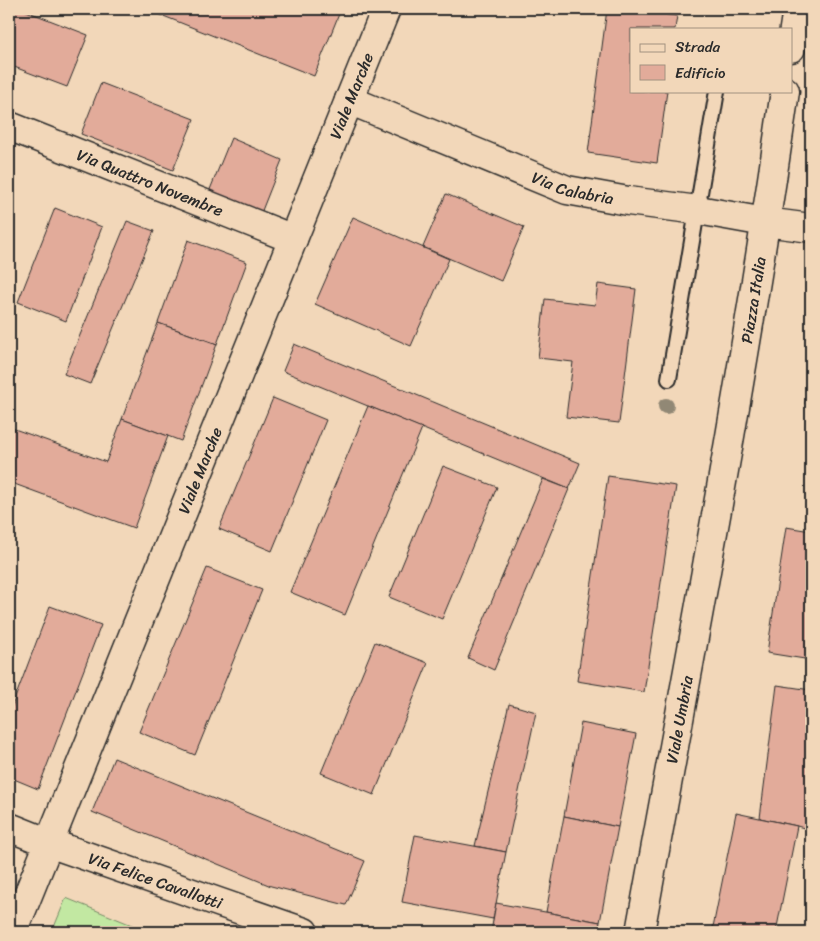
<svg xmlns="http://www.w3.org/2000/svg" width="820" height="941" font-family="Sriracha,sans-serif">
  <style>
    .green { fill: #c2e8a2; stroke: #768a66 }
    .building { fill: #e2ab9a; stroke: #2b2b2b }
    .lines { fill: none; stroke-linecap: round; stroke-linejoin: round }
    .service-casing { stroke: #2b2b2b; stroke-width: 18 }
    .minor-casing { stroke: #2b2b2b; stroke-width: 31 }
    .tertiary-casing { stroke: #2b2b2b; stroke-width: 31 }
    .service { stroke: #f2d7b9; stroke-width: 14 }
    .minor { stroke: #f2d7b9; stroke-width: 28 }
    .tertiary { stroke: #f2d7b9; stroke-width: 28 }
    .tree { fill: #918875 }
    .labels { text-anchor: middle; stroke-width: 4; stroke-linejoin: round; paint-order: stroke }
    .street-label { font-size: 16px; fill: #2b2b2b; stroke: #f2d7b9 }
  </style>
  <rect width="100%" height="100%" fill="#f2d7b9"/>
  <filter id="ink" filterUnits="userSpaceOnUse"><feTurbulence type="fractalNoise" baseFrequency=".02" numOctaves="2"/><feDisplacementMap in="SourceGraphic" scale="10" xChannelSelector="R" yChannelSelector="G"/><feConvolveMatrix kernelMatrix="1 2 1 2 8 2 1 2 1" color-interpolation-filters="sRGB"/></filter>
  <g filter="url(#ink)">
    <polygon class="green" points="66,898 149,932 52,932"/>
    <g class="building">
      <polygon points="9,9 21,9 88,35 67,87 9,65"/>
      <polygon points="146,9 341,9 314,76"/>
      <polygon points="607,9 623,9 677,16 675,29 631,29 631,91 667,91 657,163 588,153"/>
      <polygon points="101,83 194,119 173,170 81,134"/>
      <polygon points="231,138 282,160 261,213 209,192"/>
      <polygon points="446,194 524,227 501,281 423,247"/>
      <polygon points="55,208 102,227 66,321 18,302"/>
      <polygon points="353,217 449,259 411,346 315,304"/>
      <polygon points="127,221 154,231 90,384 64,374"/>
      <polygon points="188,240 247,262 217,344 158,323"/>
      <polygon points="598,284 636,289 619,423 566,417 573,362 538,358 545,299 595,305"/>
      <polygon points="158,323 217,344 181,441 122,419"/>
      <polygon points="294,344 580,463 569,489 283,371"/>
      <polygon points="811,362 811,405 805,404"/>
      <polygon points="273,398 326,420 272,551 219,529"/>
      <polygon points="368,406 422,428 345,615 290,592"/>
      <polygon points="122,419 168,436 134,528 9,482 9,427 106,462"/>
      <polygon points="443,466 497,487 442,619 389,597"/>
      <polygon points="608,476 676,486 644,692 577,681"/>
      <polygon points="543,479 569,489 494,670 468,658"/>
      <polygon points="786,527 811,531 811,660 767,653"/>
      <polygon points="207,568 262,590 195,755 139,732"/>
      <polygon points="50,606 101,625 38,789 9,777 9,714"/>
      <polygon points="375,642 428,663 374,795 321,773"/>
      <polygon points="777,685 811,690 811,830 797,826 760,818"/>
      <polygon points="509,704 536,712 506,852 475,846"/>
      <polygon points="581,723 636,734 618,827 564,816"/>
      <polygon points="114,758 365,861 346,905 271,886 92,812"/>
      <polygon points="736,813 797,826 776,932 712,932"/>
      <polygon points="564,816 618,827 600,922 546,912"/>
      <polygon points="415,835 506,852 493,919 402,902"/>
      <polygon points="496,903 600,922 598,932 491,932"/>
    </g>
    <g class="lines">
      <defs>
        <polyline id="service" points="669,379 717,91"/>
        <g id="minor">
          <polyline points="791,48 797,9"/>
          <path id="s1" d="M349,100L567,190L628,201L698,210L765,222L811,228"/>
          <path id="s2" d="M9,126L293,239"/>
          <path id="s3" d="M13,932L386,9"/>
          <path id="s4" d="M640,932C691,652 745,373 785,91"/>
        </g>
        <g id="tertiary">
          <path id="s5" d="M9,827L49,843L304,932"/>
        </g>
      </defs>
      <use href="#service" class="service-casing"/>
      <use href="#minor" class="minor-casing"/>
      <use href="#tertiary" class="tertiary-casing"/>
      <use href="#service" class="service"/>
      <use href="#minor" class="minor"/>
      <use href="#tertiary" class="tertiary"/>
    </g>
    <circle class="tree" cx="666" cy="406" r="8"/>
  </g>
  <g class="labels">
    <g class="street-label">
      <text dy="6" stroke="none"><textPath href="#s3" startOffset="902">Viale Marche</textPath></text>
      <text dy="6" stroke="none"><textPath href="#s2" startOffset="152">Via Quattro Novembre</textPath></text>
      <text dy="6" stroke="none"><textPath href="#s1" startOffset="241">Via Calabria</textPath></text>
      <text dy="6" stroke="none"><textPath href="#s4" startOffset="642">Piazza Italia</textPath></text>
      <text dy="6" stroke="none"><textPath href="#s3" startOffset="498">Viale Marche</textPath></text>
      <text dy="6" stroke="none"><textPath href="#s4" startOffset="216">Viale Umbria</textPath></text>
      <text dy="6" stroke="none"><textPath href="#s5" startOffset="156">Via Felice Cavallotti</textPath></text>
    </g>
  </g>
  <rect width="820" height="941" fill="none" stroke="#f2d7b9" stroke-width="30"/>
  <rect x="15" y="15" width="790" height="911" fill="none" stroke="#2b2b2b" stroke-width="2" filter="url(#ink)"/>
  <rect x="630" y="28" width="162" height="65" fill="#f2d7b9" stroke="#a29280"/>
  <rect x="640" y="44" width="25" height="8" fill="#f2d7b9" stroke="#a29280"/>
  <text x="675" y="52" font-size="15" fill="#2b2b2b">Strada</text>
  <rect x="640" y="65" width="25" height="15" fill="#e2ab9a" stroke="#a29280"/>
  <text x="675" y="78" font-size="15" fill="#2b2b2b">Edificio</text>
</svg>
